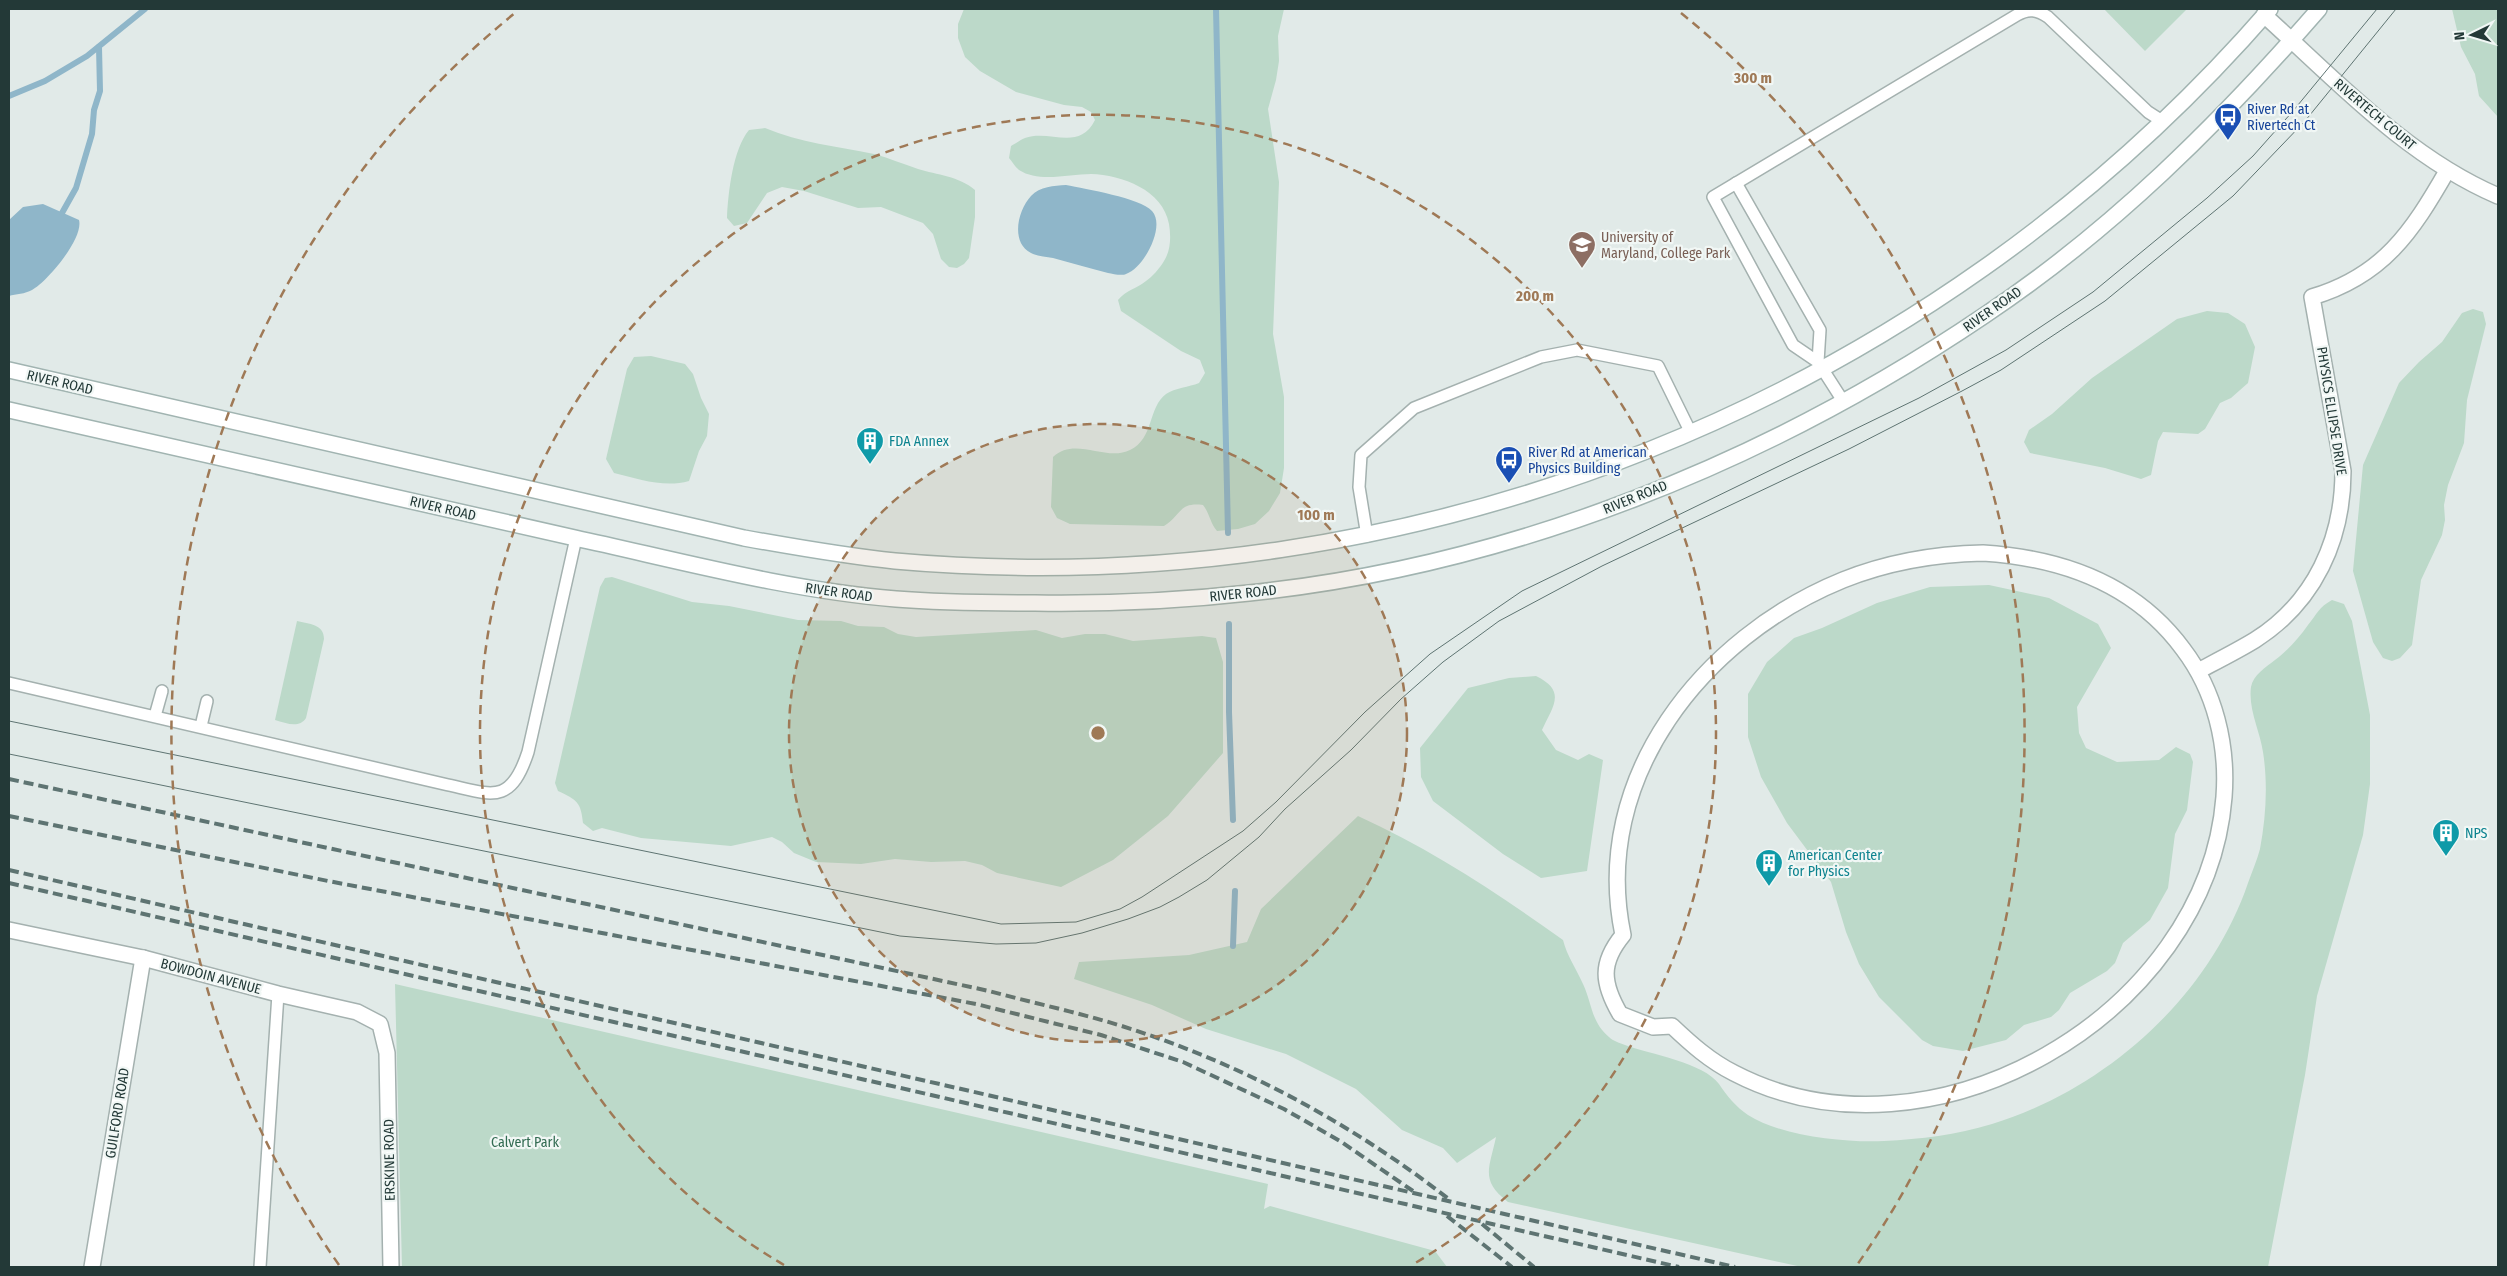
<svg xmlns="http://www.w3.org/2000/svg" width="2507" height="1276" font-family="'Fira Sans Condensed',sans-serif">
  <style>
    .green { fill: #bcd9c9 }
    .water { fill: #8fb6c9 }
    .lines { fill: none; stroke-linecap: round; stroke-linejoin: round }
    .stream { stroke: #8fb6c9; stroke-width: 6 }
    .lane-casing { stroke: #a4b1af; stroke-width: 14 }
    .street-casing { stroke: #a4b1af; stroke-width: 18 }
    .secondary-casing { stroke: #a1b4b1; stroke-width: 18 }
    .lane { stroke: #fff; stroke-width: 11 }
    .street { stroke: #fff; stroke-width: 15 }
    .secondary { stroke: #fff; stroke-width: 15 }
    .tram { stroke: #5e7472; stroke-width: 1 }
    .rail { stroke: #5e7472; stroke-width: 4; stroke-dasharray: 10 5; stroke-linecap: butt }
    .ring { fill: none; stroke: #9f7956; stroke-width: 2.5; stroke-dasharray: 9 6 }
    .labels { text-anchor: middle; stroke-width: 4.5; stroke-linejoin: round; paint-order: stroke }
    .transit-label { font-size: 14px; fill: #164399; stroke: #f1f7f5; text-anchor: start }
    .street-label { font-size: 14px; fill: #233937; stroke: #f1f7f5 }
    .education-label { font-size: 14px; fill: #785e54; stroke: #f1f7f5; text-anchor: start }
    .culture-label { font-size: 14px; fill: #0d838f; stroke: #f1f7f5; text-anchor: start }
    .park-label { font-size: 14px; fill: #326b52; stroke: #f1f7f5 }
    .centre { fill: #9f7956; stroke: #f1f7f5; stroke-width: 2.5 }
    .ring-label { font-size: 15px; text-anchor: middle; font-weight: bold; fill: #9f7956; stroke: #f1f7f5; stroke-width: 4.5; stroke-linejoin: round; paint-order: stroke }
  </style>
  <rect width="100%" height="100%" fill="#e1eae8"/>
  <g class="green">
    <path d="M964,9H1284L1278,36L1279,61L1276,80L1268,109L1279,182L1273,334L1284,397V468L1280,493L1269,511L1255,524L1238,529L1217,531C1210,523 1210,514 1203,505C1178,502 1182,515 1164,526L1070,524L1057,518L1051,507L1053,457C1075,436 1106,462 1130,450C1154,439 1148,407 1166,394C1175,388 1189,387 1199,383L1205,373L1200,360L1181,351L1121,311L1118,300C1126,290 1136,289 1146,281C1152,277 1160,268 1164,261C1171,250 1171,236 1169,224C1163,190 1122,175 1091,174C1069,174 1039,183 1019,170C1015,167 1012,161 1009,158L1011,146C1015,144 1020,140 1025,138C1050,129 1079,152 1095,120L1091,112L1082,107L1064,105L1016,92L980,71L965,57L958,38V24Z"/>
    <polygon points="2104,9 2187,9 2145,51"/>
    <polygon points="2452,9 2498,9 2498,117 2479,96 2475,74 2461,47"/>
    <path d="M765,128C800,143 837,146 874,154C889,158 903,164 918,169C937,175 959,176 975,190V217L969,258L964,264L957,268L949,267L941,259L933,234L923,223L881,207L858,208L804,191L782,187L767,193L747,223L734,226L727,218C728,193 733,149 749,130Z"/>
    <polygon points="2473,309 2483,312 2486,324 2467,400 2464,443 2448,485 2444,505 2445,520 2442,535 2421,580 2412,645 2400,658 2392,661 2383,658 2373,642 2353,571 2363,465 2399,383 2419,362 2442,342 2462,313"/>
    <polygon points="2207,311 2228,313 2245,324 2255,347 2248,383 2231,398 2220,403 2205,429 2198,434 2163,432 2158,441 2151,475 2141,479 2105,468 2030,453 2024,442 2029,430 2052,414 2092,378 2177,319"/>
    <path d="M651,356L685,364L693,374L701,398L709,414L707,436L699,451L689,481C664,488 639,479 614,473L606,459L627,369L634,357Z"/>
    <path d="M612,577L692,602L729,606L798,620L841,621L858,626L884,627L898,634L916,637L1036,630L1062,638L1085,634H1105L1133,641L1202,636L1216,638L1223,662V753L1168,816L1113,860L1061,887L997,873L982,865L965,861L931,862L895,859L861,864L816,862L794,853L782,842L772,837L731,846L641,838L602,828L593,831L583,823C581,802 577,800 558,791L555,783L600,587L605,578Z"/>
    <polygon points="1989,585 2049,598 2098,624 2111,648 2077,707 2079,733 2086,748 2117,762 2159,760 2176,747 2190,754 2193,762 2187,810 2175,834 2168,888 2150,920 2123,943 2115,963 2107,971 2070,993 2059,1010 2051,1017 2024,1025 2006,1040 1963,1051 1933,1046 1922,1040 1879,997 1859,964 1846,932 1831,882 1787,823 1761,777 1748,737 1748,694 1767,662 1794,638 1822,628 1877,603 1930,587"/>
    <path d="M2332,600L2344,604L2352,621L2370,715V784L2363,835L2317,996L2305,1075L2268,1267H1802L1508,1202C1479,1180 1490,1167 1496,1137L1457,1163L1443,1148L1402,1130L1356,1089L1286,1054L1206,1029L1152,1005L1074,979L1079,962L1189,955L1247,942L1261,909L1358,816C1431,849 1497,893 1563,940C1567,956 1576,968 1583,984C1592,1003 1591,1022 1609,1037C1613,1041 1620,1043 1625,1045C1650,1054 1704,1063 1719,1084C1727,1096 1736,1107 1748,1115C1781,1136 1846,1143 1884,1141C1921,1139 1956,1135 1992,1124C2106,1089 2209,997 2248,883C2252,872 2257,860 2260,849C2266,817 2268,784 2263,752C2260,731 2248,709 2251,687C2253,675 2266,667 2275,660C2287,651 2299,638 2308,625C2317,614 2319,607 2332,600Z"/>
    <path d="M297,621C309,624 324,624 324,639L306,718C299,729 286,723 275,720Z"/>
    <path d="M1536,676C1567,691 1553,706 1542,730L1556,750L1578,760L1589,754L1603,760L1587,871L1541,878L1503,854L1433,801L1421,777L1420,748L1468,688L1509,678Z"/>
    <polygon points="395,984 1268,1184 1264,1209 1270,1206 1435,1251 1447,1267 402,1267"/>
  </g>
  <g class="water">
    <path d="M1066,185C1086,189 1140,198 1152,211C1166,226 1144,268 1126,274C1122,276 1113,274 1108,273C1089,268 1071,263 1053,258C1046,257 1037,256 1031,253C1010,242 1018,210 1031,196C1040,186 1054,186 1066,185Z"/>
    <path d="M43,204L79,220C84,238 47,282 32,290C25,294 16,294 9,296V220L23,207Z"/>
  </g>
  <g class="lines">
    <g class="stream">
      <polyline points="1216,9 1228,533"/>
      <polyline points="9,96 45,81 87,56 145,9"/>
      <polyline points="62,213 76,188 92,134 94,110 100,91 99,47"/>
      <polyline points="1229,624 1229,712 1233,820"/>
      <polyline points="1233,946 1235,891"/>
    </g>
    <defs>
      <g id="lane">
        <polyline points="1736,183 1820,330 1818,362"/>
        <path d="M1843,401L1818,362L1793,345L1713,197L2017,15C2029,8 2037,10 2048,17L2148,112L2162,121"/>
        <polyline points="1367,536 1359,487 1361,455 1414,408 1541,357 1577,350 1658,366 1691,433"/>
        <path d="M9,683L444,784C491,794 510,807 528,752L576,538"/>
        <polyline points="155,716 162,691"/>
        <polyline points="201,726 207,701"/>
        <polyline points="260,1267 278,994"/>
      </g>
      <g id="street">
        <path d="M2264,15C2337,81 2407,157 2498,196"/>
        <path d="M1983,553C2061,558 2135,584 2183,649C2215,691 2228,745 2224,797C2207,1015 1930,1175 1734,1073C1710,1061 1691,1044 1672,1026L1653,1027L1620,1014C1602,983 1600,963 1623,935C1590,778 1703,637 1843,580C1888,562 1935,554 1983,553Z"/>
        <path d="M2198,671C2217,661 2237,651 2255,640C2315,602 2343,539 2343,471L2312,297C2383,276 2412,232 2447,171"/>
        <polyline points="9,930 143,958 278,994 357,1012 380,1024 387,1053 391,1267"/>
        <polyline points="92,1267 143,958"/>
      </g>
      <g id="secondary">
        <path d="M9,370L744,538C794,547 844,556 895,561C1414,607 1928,403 2270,9"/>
        <path d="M9,410C197,454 386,496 575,538C681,561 787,590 896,599C943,603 989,603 1035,603C1107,604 1178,601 1249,593C1511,566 1768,462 1985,315C2111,231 2220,123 2319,9"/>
      </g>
    </defs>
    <use href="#lane" class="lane-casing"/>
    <use href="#street" class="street-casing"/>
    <use href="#secondary" class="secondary-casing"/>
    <use href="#lane" class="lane"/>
    <use href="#street" class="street"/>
    <use href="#secondary" class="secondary"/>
    <g class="tram">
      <polyline points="9,721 1001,924 1076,922 1120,909 1142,897 1243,831 1276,802 1365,712 1430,654 1522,591 1919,398 2006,350 2093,292 2207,198 2253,156 2293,111 2377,9"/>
      <polyline points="9,754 900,936 996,944 1036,943 1082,933 1128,919 1160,907 1179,897 1207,880 1259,837 1285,809 1351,750 1401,699 1443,662 1499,621 1602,566 1849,449 1962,391 2001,370 2105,301 2233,196 2305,121 2396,9"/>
    </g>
    <g class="rail">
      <path d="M9,779L989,991C1041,1005 1095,1016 1146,1034C1255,1071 1359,1129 1450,1200"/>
      <polyline points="9,816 328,881 976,1004 1101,1035 1183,1062 1284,1109 1340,1141 1413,1191"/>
      <polyline points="9,870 1735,1267"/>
      <polyline points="9,883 1679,1267"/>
      <polyline points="1447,1216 1512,1267"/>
      <polyline points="1482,1224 1534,1267"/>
    </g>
  </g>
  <circle cx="1098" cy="733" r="309" fill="#9f7956" fill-opacity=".12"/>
  <g class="ring">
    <circle cx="1098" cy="733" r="309"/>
    <path d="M784 1265A618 618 0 1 1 1412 1265"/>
    <path d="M339 1265A927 927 0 0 1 515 13M1681 13A927 927 0 0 1 1857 1265"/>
  </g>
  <defs>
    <symbol id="bus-pin" viewBox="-11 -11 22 30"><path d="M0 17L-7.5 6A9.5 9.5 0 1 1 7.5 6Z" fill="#1a4fb4" stroke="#f1f7f5"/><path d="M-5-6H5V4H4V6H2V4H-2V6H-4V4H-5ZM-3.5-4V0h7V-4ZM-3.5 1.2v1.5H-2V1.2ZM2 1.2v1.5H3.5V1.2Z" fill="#fff"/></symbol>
    <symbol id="university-pin" viewBox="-11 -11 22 30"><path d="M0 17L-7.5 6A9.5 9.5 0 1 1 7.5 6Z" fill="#8d6e63" stroke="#f1f7f5"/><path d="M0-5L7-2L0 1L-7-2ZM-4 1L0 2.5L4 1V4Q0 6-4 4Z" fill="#fff"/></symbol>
    <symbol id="building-pin" viewBox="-11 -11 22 30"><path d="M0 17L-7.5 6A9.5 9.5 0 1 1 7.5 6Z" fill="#0f9aa8" stroke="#f1f7f5"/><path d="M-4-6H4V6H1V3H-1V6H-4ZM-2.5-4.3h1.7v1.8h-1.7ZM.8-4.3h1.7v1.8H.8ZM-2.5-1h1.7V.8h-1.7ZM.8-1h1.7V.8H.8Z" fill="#fff"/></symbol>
  </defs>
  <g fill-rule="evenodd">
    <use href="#bus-pin" x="2212" y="101" width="32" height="43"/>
    <use href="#university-pin" x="1566" y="229" width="32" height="43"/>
    <use href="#building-pin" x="854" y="425" width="32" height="43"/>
    <use href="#bus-pin" x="1493" y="444" width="32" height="43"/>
    <use href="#building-pin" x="2430" y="817" width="32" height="43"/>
    <use href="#building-pin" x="1753" y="847" width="32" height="43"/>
  </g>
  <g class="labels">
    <g class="transit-label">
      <text x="2247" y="114">River Rd at<tspan x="2247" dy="16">Rivertech Ct</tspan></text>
      <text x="1528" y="457">River Rd at American<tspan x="1528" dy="16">Physics Building</tspan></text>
    </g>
    <g class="street-label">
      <text transform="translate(2375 114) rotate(40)" y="5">RIVERTECH COURT</text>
      <text transform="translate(1992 309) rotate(-35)" y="5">RIVER ROAD</text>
      <text transform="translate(60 382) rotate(13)" y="5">RIVER ROAD</text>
      <text transform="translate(2332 411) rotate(81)" y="5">PHYSICS ELLIPSE DRIVE</text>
      <text transform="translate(1635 497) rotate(-22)" y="5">RIVER ROAD</text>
      <text transform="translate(443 508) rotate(13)" y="5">RIVER ROAD</text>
      <text transform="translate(839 592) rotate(8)" y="5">RIVER ROAD</text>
      <text transform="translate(1243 593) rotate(-6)" y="5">RIVER ROAD</text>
      <text transform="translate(211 976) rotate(15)" y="5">BOWDOIN AVENUE</text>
      <text transform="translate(117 1113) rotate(-81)" y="5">GUILFORD ROAD</text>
      <text transform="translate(389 1160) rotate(-91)" y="5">ERSKINE ROAD</text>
    </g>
    <g class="education-label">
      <text x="1601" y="242">University of<tspan x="1601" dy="16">Maryland, College Park</tspan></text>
    </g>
    <g class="culture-label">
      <text x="889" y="446">FDA Annex</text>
      <text x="2465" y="838">NPS</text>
      <text x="1788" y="860">American Center<tspan x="1788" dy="16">for Physics</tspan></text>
    </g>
    <g class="park-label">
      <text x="525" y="1147">Calvert Park</text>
    </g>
  </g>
  <circle cx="1098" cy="733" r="8" class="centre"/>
  <g class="ring-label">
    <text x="1753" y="83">300 m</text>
    <text x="1535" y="301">200 m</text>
    <text x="1316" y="520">100 m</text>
  </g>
  <rect width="2507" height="1276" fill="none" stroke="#233937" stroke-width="20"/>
  <g transform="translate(2472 35) rotate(265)" stroke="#f1f7f5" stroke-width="4" paint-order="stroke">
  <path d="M0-4L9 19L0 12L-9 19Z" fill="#233937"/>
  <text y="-8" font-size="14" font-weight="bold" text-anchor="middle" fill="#233937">N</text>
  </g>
</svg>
